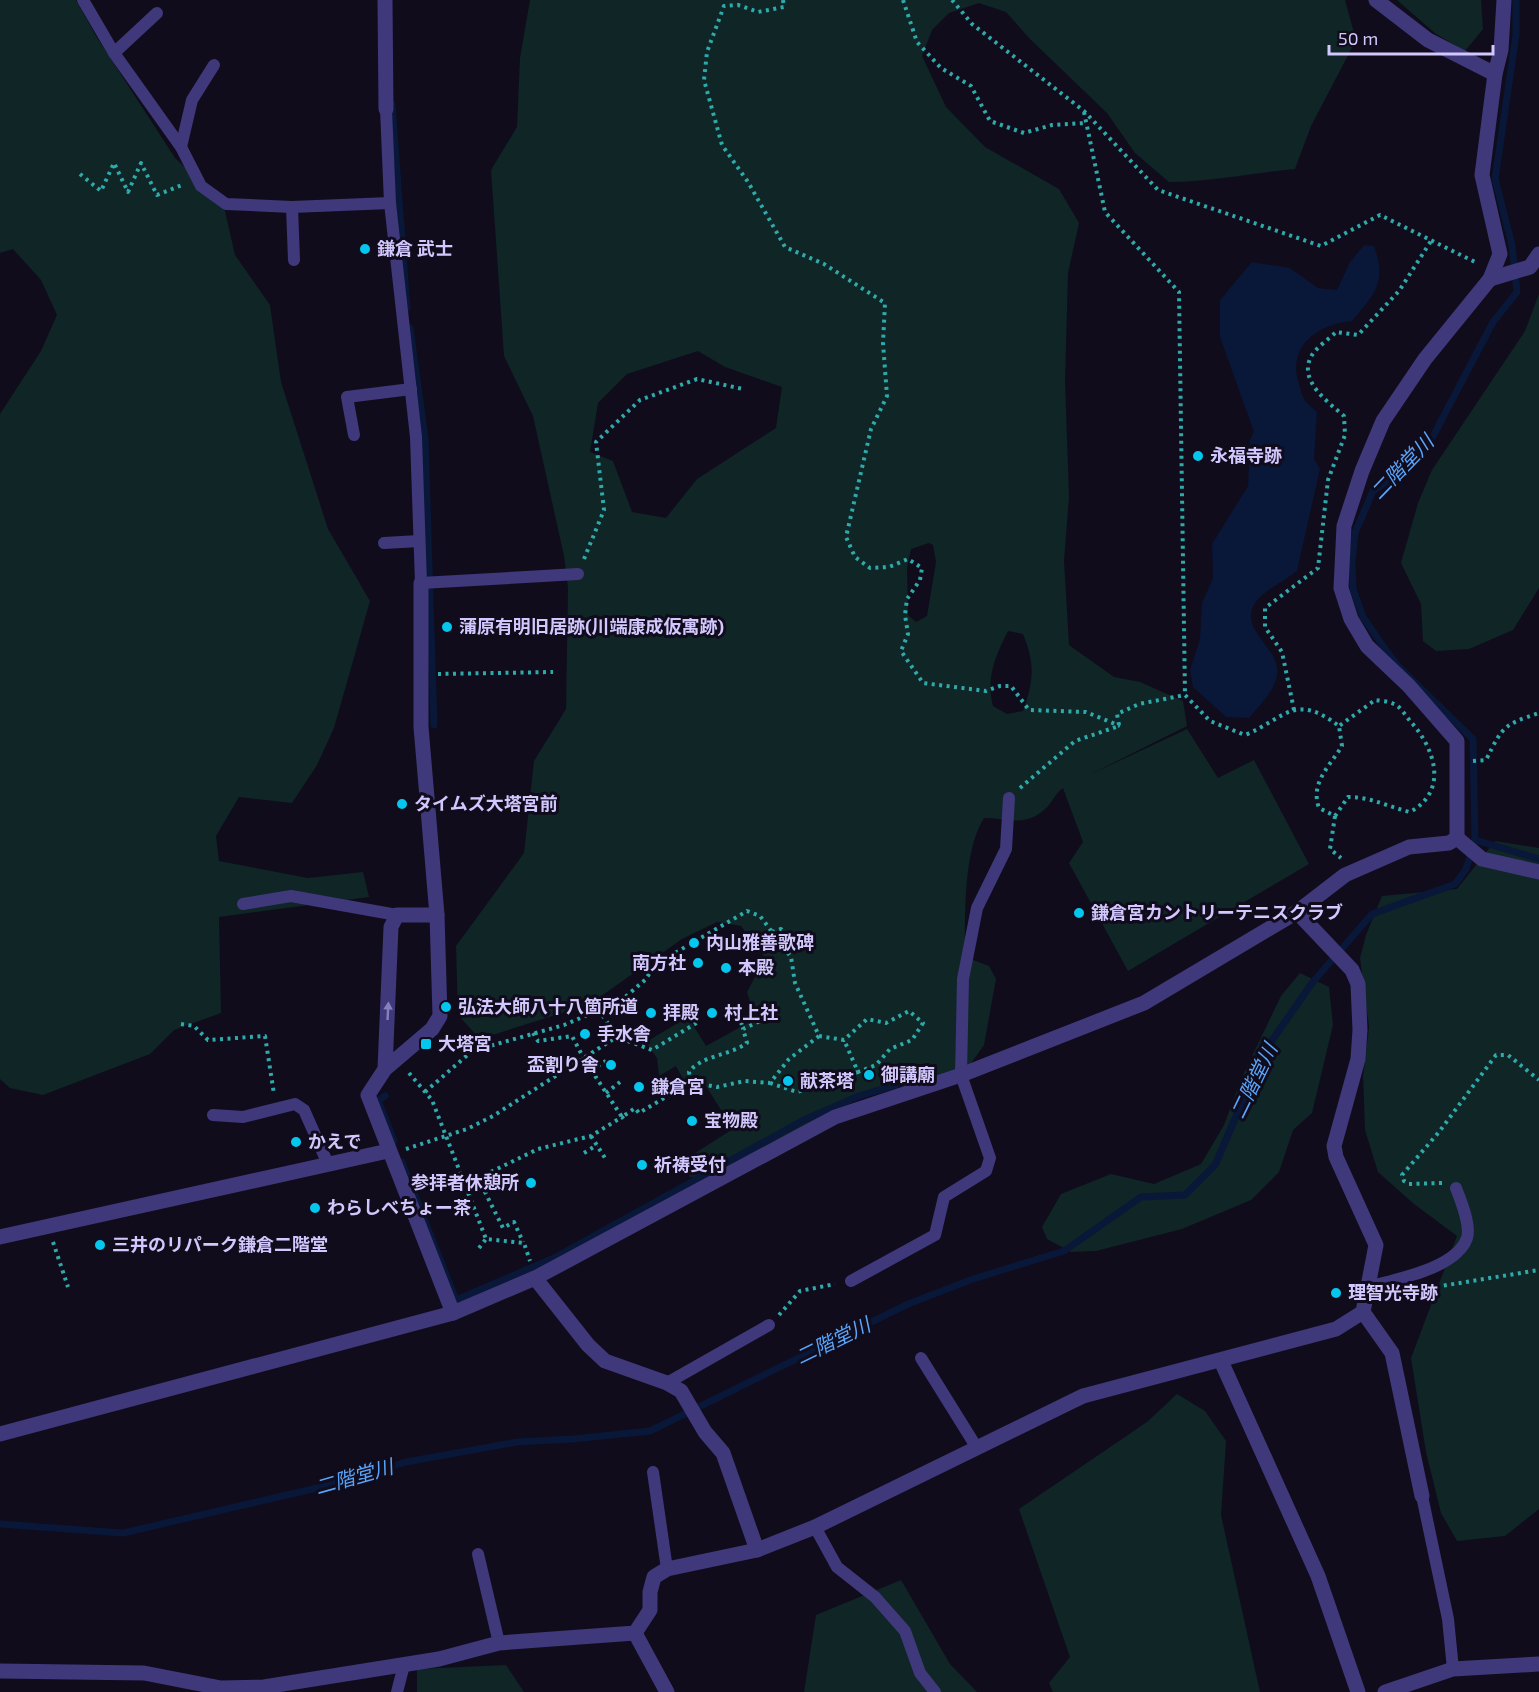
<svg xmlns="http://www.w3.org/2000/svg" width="1539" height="1692" font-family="'Exo 2','Noto Sans JP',sans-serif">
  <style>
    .green { fill: #0f2526; fill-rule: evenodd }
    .water { fill: #091738 }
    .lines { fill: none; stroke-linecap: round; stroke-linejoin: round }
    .stream { stroke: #091738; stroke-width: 7 }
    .path { stroke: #2faaab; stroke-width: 4; stroke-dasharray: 3 4.5; stroke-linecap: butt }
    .service { stroke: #3f387b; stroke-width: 12 }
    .minor { stroke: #3f387b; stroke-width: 15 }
    .oneway { fill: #8880bc }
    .poi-dot { fill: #05c6ed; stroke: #100c1c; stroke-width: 2 }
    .labels { text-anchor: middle; stroke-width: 6; stroke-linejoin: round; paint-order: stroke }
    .poi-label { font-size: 18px; font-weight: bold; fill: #d2c8fe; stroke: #100c1c; text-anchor: start }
    .water-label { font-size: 20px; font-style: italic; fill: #59a5fb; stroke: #100c1c }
  </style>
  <rect width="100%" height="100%" fill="#100c1c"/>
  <g class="green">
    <polygon points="0,0 76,0 96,36 175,158 223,202 235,255 270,305 281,382 328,529 370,601 334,728 317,765 292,803 239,797 216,836 219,861 308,878 363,872 369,897 219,917 221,1013 174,1030 150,1054 43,1095 10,1088 0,1079 0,414 41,351 57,315 41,280 13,249 0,253"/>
    <path d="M530,0H1345L1356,40L1311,126L1295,169C1253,173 1211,182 1169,182L1135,153L1107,113L1030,39L1006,12L979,3L949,13L932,30L922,56L946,107L985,147L1059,189L1079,223L1068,273L1065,380L1069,497L1064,561L1069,645L1114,677L1140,682L1183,701L1187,726L1089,775L1187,729L1218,778L1254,760L1309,864L1128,971L1069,863L1083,842L1063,788C1055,793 1052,804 1044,810C1025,827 1007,818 984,818C963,851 965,917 965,957L989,966L996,979L984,1045L967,1069L914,1085L879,1088L713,1176L690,1177L684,1160L733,1129L704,1083L684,1081L676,1066L659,1076L657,1058L646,1042L688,1017L706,1046L755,1019L747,992L765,958L741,926L717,922L682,939L590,1004L480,1039L458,1015L456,946L524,853L534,761L566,709L568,588L564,556L533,416L504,356L491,170L517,127L520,58ZM698,351L725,367L782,387L776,428L697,479L666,518L632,512L613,461L590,452L598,403L627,374ZM929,543L933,545L936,562L927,616L916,622L908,615L907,568L911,549ZM1008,631L1023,634C1035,663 1034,681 1023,711L1007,714L993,706C986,677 995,657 1008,631Z"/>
    <polygon points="1397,0 1481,0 1483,29 1465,51 1436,34"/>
    <polygon points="1539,294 1539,588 1513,630 1469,649 1436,651 1423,641 1421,604 1401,563 1418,503 1432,470 1525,331"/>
    <polygon points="1495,841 1539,848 1539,1509 1505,1536 1457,1541 1441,1513 1426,1452 1411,1358 1457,1236 1414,1204 1378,1172 1365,1130 1363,1076 1369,1027 1360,958 1366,935 1382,896 1457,889"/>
    <polygon points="1300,973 1329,987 1333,1025 1312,1113 1293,1130 1279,1172 1251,1200 1182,1229 1096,1251 1071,1252 1047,1239 1042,1227 1061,1194 1111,1174 1154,1184 1201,1164 1224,1125 1242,1077 1281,996"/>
    <polygon points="1177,1394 1205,1411 1226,1441 1221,1515 1260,1692 1053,1692 1049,1683 1070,1657 1019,1509 1147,1422"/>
    <polygon points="901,1580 950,1664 977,1692 804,1692 816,1615"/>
    <polygon points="506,1665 524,1692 417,1692 417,1669"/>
  </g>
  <path class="water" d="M1364,245L1374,246C1387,281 1375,295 1352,321C1320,324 1288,344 1298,381C1300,386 1301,394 1304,399C1307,404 1313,408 1317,412L1314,459L1320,469L1297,571C1286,580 1269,588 1259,598C1232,628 1282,646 1277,676C1273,693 1260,705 1249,718L1226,717L1193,687L1190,670L1200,639L1202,603L1213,578L1212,544L1248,486L1250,440L1254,432L1220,337V300L1252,262L1290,268L1318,288L1337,290L1350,262Z"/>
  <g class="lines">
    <g class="stream">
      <polyline points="392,104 407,308"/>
      <polyline points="410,328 425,438 434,725"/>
      <polyline points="1475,840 1539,859"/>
      <polyline points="385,1096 378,1100 394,1141"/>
      <polyline points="402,1162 456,1300 554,1258 804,1120 859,1096 896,1085"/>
      <polyline points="0,1524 123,1533 317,1488 406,1462 517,1442 573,1439 650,1431 908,1304 973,1279 1064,1251 1141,1197 1185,1195 1215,1165 1264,1052 1312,983 1372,914 1455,884 1466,869 1475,840 1473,739 1399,667 1383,646 1363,617 1353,589 1352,562 1355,533 1373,491 1401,472 1430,442 1493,322 1517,292 1512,245 1495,179 1516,35 1516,0"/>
    </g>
    <g class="path">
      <polyline points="783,0 784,7 758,12 738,5 724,6 707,52 704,80 722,145 748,182 785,247 824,264 885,303 883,343 887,396 871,429 846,537 855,557 870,568 889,567 908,559 922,568 920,580 907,599 905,615 908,634 901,651 923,683 986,691 1000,686 1011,686 1029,710 1086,712 1120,726"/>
      <polyline points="903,0 917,42 941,68 971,86 990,121 1024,133 1052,125 1085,123"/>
      <polyline points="952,0 972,24 1084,111 1158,190 1321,246 1380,215 1477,263"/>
      <polyline points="1084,112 1105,212 1179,292 1185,695"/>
      <polyline points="80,174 101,191 114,163 128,192 141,163 157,195 182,185"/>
      <polyline points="584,559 604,510 596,442 640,400 697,379 743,389"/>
      <polyline points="438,674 553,672"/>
      <path d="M1294,710L1282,652L1265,627V608L1318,568L1328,480L1345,435L1344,416C1327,401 1297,380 1312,355C1317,347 1329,339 1336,332L1358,335L1399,291L1431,241"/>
      <path d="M1119,725L1117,714L1139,704L1185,695L1210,721L1245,735C1286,718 1294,692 1339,726L1342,746C1329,767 1310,783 1319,808L1335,816L1330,849L1341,858"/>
      <path d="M1473,761L1486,760C1503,726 1503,725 1539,713"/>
      <polyline points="1020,788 1075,741 1119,726"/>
      <path d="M1335,816L1348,797C1371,797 1389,807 1410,812C1449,791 1435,748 1410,721C1406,716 1400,706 1394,704C1389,701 1381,701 1375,700L1339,726"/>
      <polyline points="772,932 781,929 793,944 788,953"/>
      <polyline points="741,1022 743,1029"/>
      <polyline points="181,1024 194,1026 208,1040 265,1036 274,1094"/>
      <polyline points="533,1033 538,1041 572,1036 584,1059 622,1117 635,1108 639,1113 691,1082 717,1087 745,1081 770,1083 789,1059 819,1036 795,983 791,957 760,916 747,911 656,964 645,980 603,1016"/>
      <polyline points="819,1036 844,1040 867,1019 886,1023 909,1011 923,1023 912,1040 890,1049 876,1065 858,1072 844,1040"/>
      <polyline points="591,1070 606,1061"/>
      <polyline points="409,1073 432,1100 486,1239 524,1243 530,1261"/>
      <path d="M691,1082L689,1072C702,1055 729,1056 747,1043L743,1029L773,1015"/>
      <polyline points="770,1083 797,1092 858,1072"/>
      <polyline points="425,1092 472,1051 564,1025 599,1010 617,1037 652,1050 698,1022"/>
      <polyline points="606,1093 620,1082"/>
      <polyline points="591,1136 605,1158"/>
      <polyline points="406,1149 467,1129 493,1116 629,1029"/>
      <polyline points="584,1153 597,1145"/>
      <polyline points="478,1178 503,1228 514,1222 523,1242"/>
      <polyline points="1442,1183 1409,1184 1404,1181 1402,1175 1439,1132 1496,1055 1508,1055 1539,1080"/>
      <polyline points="464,1185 538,1149 591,1136 622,1117 626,1122"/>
      <polyline points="53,1242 68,1287"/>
      <polyline points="479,1248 486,1239"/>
      <polyline points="1429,1288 1539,1270"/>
      <polyline points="779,1315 800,1291 835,1284"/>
    </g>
    <g class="service">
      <polyline points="83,0 114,53 181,147 201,186 226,204 292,207 390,203"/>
      <polyline points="114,53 157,13"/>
      <polyline points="386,109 390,203 416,437 421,583 578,574"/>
      <polyline points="181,147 192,100 214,65"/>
      <polyline points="292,207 294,260"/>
      <polyline points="354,435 347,397 411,389"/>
      <polyline points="384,543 419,541"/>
      <polyline points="243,904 291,896 397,915"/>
      <polyline points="213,1115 243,1117 295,1104 304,1110 328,1164"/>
      <polyline points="851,1281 935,1235 944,1197 986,1171 990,1158 961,1075 963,979 977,908 1006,849 1009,798"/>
      <path d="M1368,1287C1396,1279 1456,1269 1467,1238C1471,1225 1461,1201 1456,1188"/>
      <polyline points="921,1358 977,1448"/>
      <polyline points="667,1383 769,1325"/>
      <polyline points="653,1472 667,1569"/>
      <polyline points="1422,1496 1448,1619 1453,1669"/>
      <polyline points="815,1527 837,1567 875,1597 905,1631 920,1673 935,1692"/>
      <polyline points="478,1554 499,1643"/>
      <polyline points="397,1692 404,1665"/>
    </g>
    <g class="minor">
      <polyline points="385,0 386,109"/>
      <polyline points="1376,0 1428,40 1495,74"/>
      <polyline points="1490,279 1530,267 1539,254"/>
      <polyline points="421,583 421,727 437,915"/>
      <polyline points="1457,838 1482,859 1539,872"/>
      <polyline points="1297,912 1352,970 1358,984 1360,1030 1358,1059 1334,1146 1336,1157 1376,1245 1363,1312 1392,1353 1422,1496"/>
      <polyline points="385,1069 391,927 397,915 437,915 440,1016 432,1029 385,1069 368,1095 453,1313 535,1278 835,1117 961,1075 1144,1003 1297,912 1345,875 1409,847 1449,843 1457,838 1457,741 1409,686 1367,646 1351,619 1341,588 1344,526 1362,471 1383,421 1425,359 1490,279 1500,254 1482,175 1495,74 1501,50 1504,0"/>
      <polyline points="0,1237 388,1151"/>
      <polyline points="535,1278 588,1345 605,1361 667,1383 681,1391 705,1432 723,1453 757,1550"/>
      <polyline points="1221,1361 1318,1576 1358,1692"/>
      <polyline points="0,1434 453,1313"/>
      <polyline points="635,1633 667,1692"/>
      <polyline points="0,1671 144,1673 221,1688 264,1687 439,1659 499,1643 635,1633 650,1610 650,1592 654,1577 667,1569 757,1550 815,1527 1083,1396 1336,1329 1363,1312"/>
      <polyline points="1385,1692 1453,1669 1539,1664"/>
    </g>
  </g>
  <defs><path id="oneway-solid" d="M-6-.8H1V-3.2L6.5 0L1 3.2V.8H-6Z" transform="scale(1.5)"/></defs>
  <use class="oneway" href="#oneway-solid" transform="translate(388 1011) rotate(-87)"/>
  <g class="poi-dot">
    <circle cx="365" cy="249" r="6"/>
    <circle cx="1198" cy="456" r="6"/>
    <circle cx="447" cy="627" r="6"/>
    <circle cx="402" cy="804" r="6"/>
    <circle cx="1079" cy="913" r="6"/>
    <circle cx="694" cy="943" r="6"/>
    <circle cx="698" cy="963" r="6"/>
    <circle cx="726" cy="968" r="6"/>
    <circle cx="446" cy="1007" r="6"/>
    <circle cx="651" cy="1013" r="6"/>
    <circle cx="712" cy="1013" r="6"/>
    <circle cx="585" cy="1034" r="6"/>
    <rect x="420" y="1038" width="12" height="12" rx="3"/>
    <circle cx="611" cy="1065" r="6"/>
    <circle cx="869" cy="1075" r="6"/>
    <circle cx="788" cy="1081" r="6"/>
    <circle cx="639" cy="1087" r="6"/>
    <circle cx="692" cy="1121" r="6"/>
    <circle cx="296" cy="1142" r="6"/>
    <circle cx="642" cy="1165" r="6"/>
    <circle cx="531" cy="1183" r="6"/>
    <circle cx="315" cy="1208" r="6"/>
    <circle cx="100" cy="1245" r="6"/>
    <circle cx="1336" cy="1293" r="6"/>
  </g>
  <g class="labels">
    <g class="poi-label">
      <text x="377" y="255">鎌倉 武士</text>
      <text x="1210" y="462">永福寺跡</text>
      <text x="459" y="633">蒲原有明旧居跡(川端康成仮寓跡)</text>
      <text x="414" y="810">タイムズ大塔宮前</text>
      <text x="1091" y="919">鎌倉宮カントリーテニスクラブ</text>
      <text x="706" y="949">内山雅善歌碑</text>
      <text x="686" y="969" text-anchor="end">南方社</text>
      <text x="738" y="974">本殿</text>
      <text x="458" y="1013">弘法大師八十八箇所道</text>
      <text x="663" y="1019">拝殿</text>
      <text x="724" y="1019">村上社</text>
      <text x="597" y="1040">手水舎</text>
      <text x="438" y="1050">大塔宮</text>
      <text x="599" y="1071" text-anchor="end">盃割り舎</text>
      <text x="881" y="1081">御講廟</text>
      <text x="800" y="1087">献茶塔</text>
      <text x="651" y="1093">鎌倉宮</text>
      <text x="704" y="1127">宝物殿</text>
      <text x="308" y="1148">かえで</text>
      <text x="654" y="1171">祈祷受付</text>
      <text x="519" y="1189" text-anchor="end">参拝者休憩所</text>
      <text x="327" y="1214">わらしべちょー茶</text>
      <text x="112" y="1251">三井のリパーク鎌倉二階堂</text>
      <text x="1348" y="1299">理智光寺跡</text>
    </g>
    <g class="water-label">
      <text transform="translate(1402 467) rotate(-46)" y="7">二階堂川</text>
      <text transform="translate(1254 1081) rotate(-64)" y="7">二階堂川</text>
      <text transform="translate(833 1341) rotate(-26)" y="7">二階堂川</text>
      <text transform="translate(354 1477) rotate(-16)" y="7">二階堂川</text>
    </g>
  </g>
  <path d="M1329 45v9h164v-9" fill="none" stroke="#d2c8fe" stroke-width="3"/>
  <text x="1338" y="45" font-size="18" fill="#d2c8fe" stroke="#100c1c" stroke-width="4.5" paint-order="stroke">50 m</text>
</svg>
